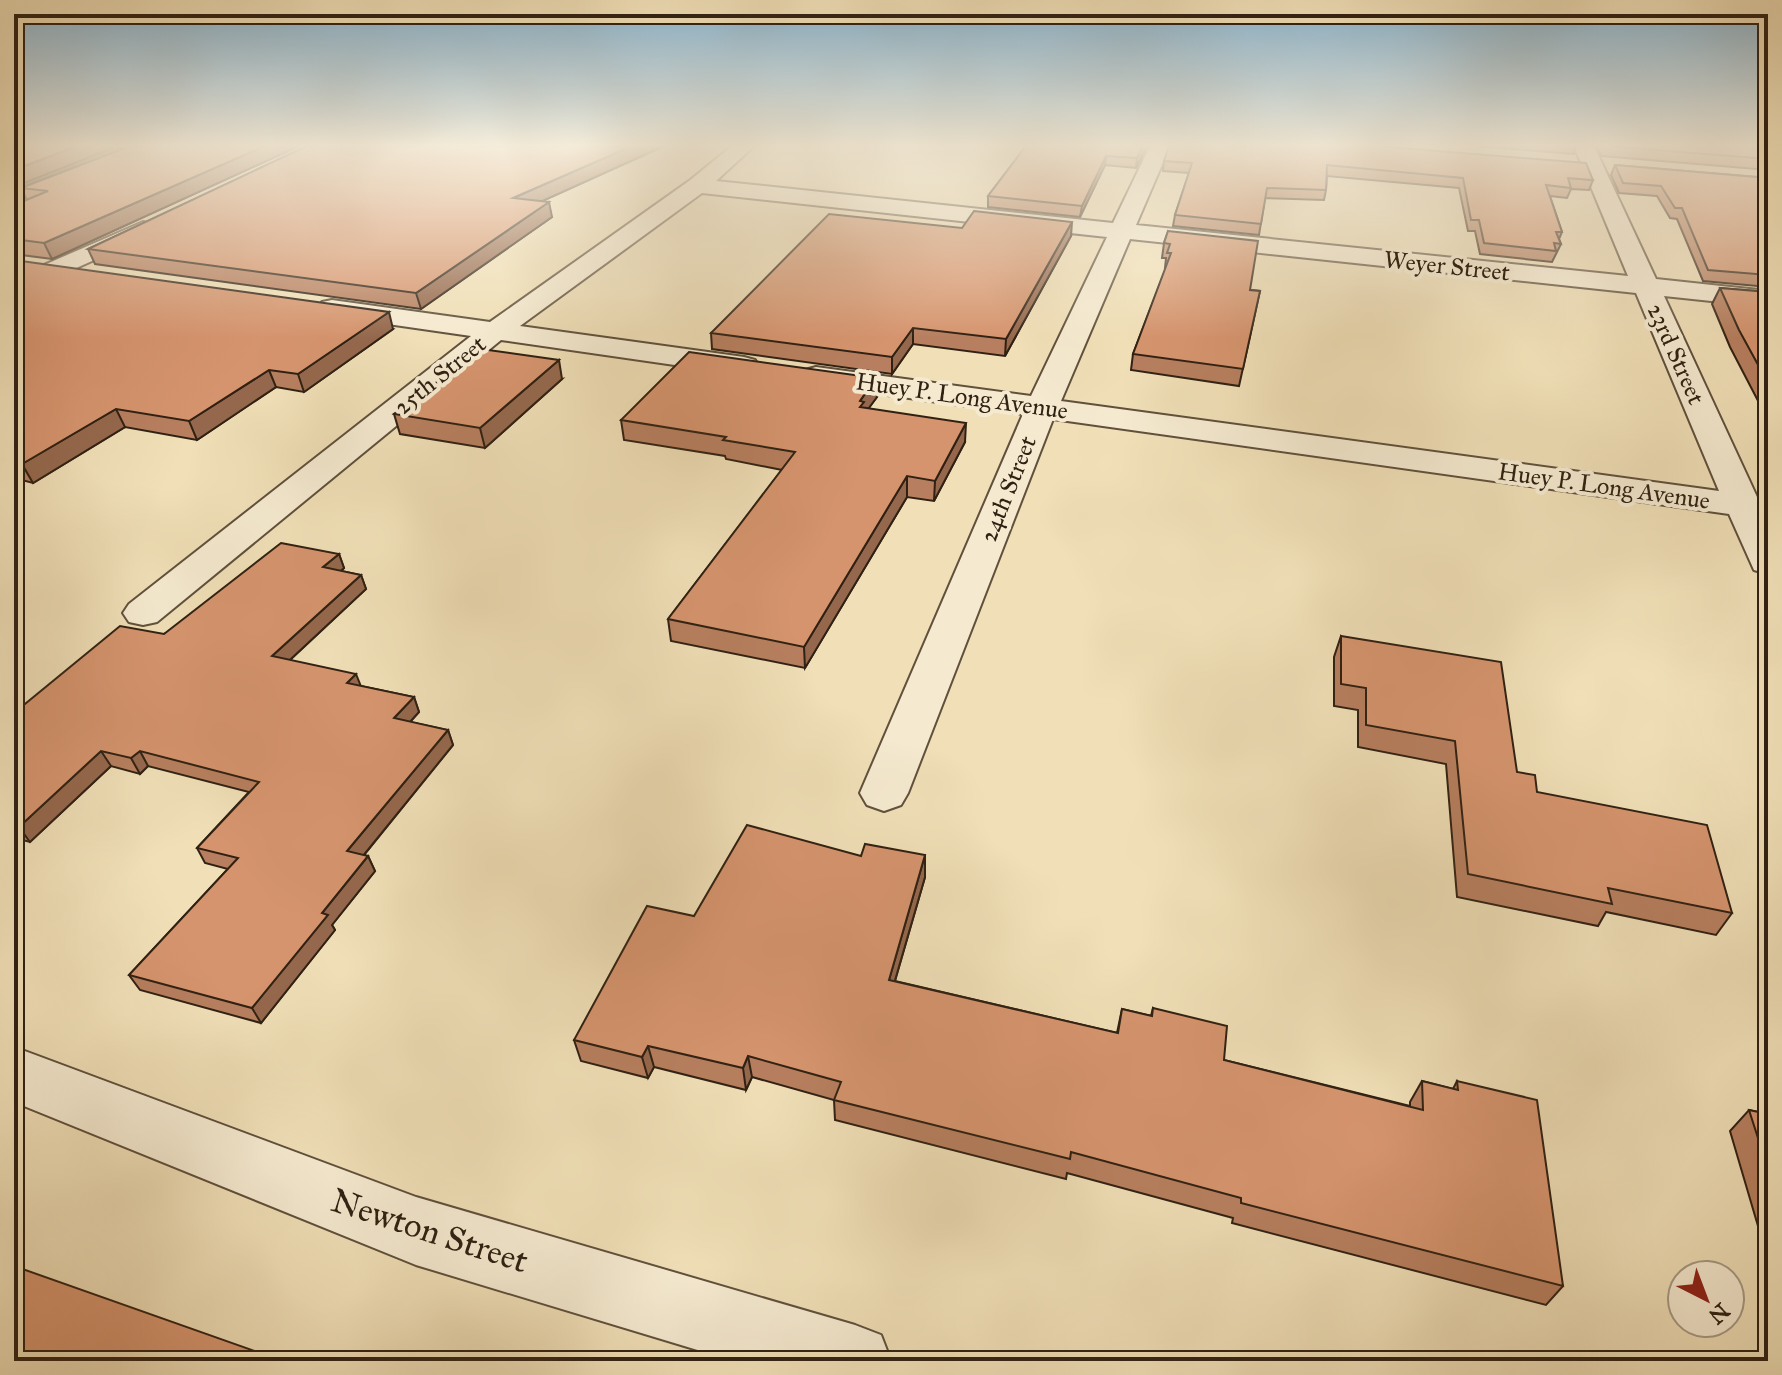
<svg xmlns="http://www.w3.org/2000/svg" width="1782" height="1375" font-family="'IM FELL Great Primer',serif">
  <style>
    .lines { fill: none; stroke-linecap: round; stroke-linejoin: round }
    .minor-casing { stroke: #60503c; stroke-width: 4 }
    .minor { fill: #f5ead0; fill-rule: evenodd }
    .wall { fill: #b77f5f; stroke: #302113; stroke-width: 2 }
    .shaded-wall { fill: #95684d; stroke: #302113; stroke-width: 2 }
    .building { fill: #d5946e; stroke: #302113; stroke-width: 2 }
    .labels { text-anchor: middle; stroke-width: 8; stroke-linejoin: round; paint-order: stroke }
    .far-street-label { font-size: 24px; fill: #302113; stroke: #f5ead0 }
    .near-street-label { font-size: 34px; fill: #302113; stroke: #f5ead0 }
  </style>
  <rect width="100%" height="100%" fill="#f0dfb7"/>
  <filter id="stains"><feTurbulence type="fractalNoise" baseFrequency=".0025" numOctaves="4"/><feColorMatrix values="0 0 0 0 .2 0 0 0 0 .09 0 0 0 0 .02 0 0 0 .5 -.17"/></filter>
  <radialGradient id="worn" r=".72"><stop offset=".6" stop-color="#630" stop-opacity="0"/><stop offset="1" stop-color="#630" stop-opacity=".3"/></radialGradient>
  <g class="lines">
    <defs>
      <g id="minor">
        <polygon points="126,146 154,146 151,150 14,205 14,190"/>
        <path d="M732,146H754L716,181L1113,223L1150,146H1170L1136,225L1628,276L1574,146H1594L1656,279L1768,291V307L1664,296L1757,497L1768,498V574L1754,570L1729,514L1053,419L908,793L901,805L884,811L867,805L860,793L1023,414L816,385L805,382L801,376L805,370L816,367L1031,396L1107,237L702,193L520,326L744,357L755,360L759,366L755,372L744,375L501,340L157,622L143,625L129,622L123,613L129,604L471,336L332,316L322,314L318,308L322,302L332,300L490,322L689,181ZM1130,239L1636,293L1719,491L1061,401Z"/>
        <polygon points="143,222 152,224 155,229 152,234 14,296 14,278"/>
        <polygon points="14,1047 416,1197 855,1325 881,1335 891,1361 734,1361 416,1265 14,1102"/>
      </g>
    </defs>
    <use href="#minor" class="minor-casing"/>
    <use href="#minor" class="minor"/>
  </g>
  <g class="wall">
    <polygon points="130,146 299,146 52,259 14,254 14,205 27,200 21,188"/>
    <polygon points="307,146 664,146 542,201 552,217 421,309 95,264 88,249"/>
    <polygon points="1026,146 1147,146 1136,168 1105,165 1080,217 988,207 988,196"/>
    <polygon points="1169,146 1593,180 1589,190 1571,189 1567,198 1550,196 1562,232 1559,239 1561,244 1552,262 1480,254 1475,231 1468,231 1459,188 1327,176 1326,190 1324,200 1265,198 1259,235 1173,226 1175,215 1189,173 1163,171 1164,161"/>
    <polygon points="1475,146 1576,146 1574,154"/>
    <polygon points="1596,146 1768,146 1768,170 1602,156"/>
    <polygon points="1615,165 1768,178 1768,287 1703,281 1677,219 1670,218 1657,196 1619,193 1611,175"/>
    <polygon points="962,228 1071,236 1005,356 913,344 892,374 712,349 711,333"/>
    <polygon points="1168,231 1250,290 1260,291 1239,386 1131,370 1133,354 1166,268 1165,268 1166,258 1162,258 1164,243"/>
    <polygon points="14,260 393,329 304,392 276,387 197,440 125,427 33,483 14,478"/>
    <polygon points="1720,288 1768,292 1768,420 1730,347 1712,304"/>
    <polygon points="562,379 485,448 400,434 394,414"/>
    <polygon points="877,397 868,409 965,442 934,501 907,497 805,668 671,641 668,619 782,470 726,459 725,456 624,440 621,420"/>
    <polygon points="339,554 344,568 341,571 361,575 366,589 290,660 361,686 414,697 419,712 410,722 448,730 453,745 364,855 368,856 375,871 332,925 335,930 261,1023 140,990 129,975 228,869 205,863 197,848 249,792 148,766 140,774 111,766 30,842 14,838 14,713 164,634"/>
    <polygon points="1341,636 1517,772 1537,792 1732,913 1716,935 1606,912 1598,926 1457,897 1446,764 1358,747 1358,710 1334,706 1334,657"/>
    <polygon points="925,855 925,877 895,981 1117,1033 1122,1009 1151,1016 1153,1008 1224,1060 1410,1106 1410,1102 1422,1081 1453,1089 1457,1081 1563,1286 1546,1305 1232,1223 1233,1218 1067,1173 1066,1179 835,1120 834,1100 752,1077 746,1090 654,1067 648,1078 581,1061 574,1040 694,916 861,856"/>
    <polygon points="1749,1110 1768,1114 1768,1260 1730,1131"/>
  </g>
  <g class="shaded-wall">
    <polygon points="77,146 118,146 14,187 14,170"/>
    <polygon points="265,146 299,146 52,259 44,243"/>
    <polygon points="632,146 664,146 516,213 513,198"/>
    <polygon points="1143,146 1147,146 1136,168 1137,158"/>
    <polygon points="1106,156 1105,165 1080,217 1082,206"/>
    <polygon points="549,202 552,217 421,309 416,293"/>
    <polygon points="1072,222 1071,236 1005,356 1006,339"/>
    <polygon points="389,312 393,329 304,392 298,374"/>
    <polygon points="913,328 913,344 892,374 892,357"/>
    <polygon points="559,360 562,379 485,448 480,428"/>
    <polygon points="269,370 276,387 197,440 189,421"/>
    <polygon points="876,378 877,397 860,420 860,401"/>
    <polygon points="116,409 125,427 33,483 22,464"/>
    <polygon points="966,423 965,442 934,501 935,481"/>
    <polygon points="907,476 907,497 805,668 804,647"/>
    <polygon points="339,554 344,568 329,582 323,567"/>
    <polygon points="361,575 366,589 278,671 272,656"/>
    <polygon points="356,674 362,689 347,683"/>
    <polygon points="414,697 419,712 400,733 394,718"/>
    <polygon points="448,730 453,745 354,867 347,851"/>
    <polygon points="101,751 111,766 30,842 19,827"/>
    <polygon points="140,751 148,766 140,774 131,758"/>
    <polygon points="925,855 925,877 889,1001 889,980"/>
    <polygon points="368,856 375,871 332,925 335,930 261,1023 252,1008 322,913"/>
    <polygon points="648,1046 654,1067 648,1078 642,1057"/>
    <polygon points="748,1056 752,1077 746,1090 743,1068"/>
  </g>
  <g class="building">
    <polygon points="14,146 77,146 14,170"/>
    <polygon points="130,146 265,146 44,243 14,239 14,205 48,191 21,188"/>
    <polygon points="307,146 632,146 513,198 549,202 416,293 88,249"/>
    <polygon points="1026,146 1143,146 1137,158 1106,156 1082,206 988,196"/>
    <polygon points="1169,146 1376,146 1586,163 1593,180 1568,178 1571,188 1546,185 1562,232 1556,232 1561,244 1554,243 1556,251 1484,243 1479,220 1471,220 1463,178 1327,165 1326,190 1267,188 1261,224 1175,215 1192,163 1164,161"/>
    <polygon points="1605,146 1768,146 1768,159 1606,146"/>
    <polygon points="1615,165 1768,178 1768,275 1708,270 1682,208 1675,208 1661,186 1623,183"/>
    <polygon points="974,211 1072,222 1006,339 913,328 892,357 711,333 829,214 962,228"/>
    <polygon points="1168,231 1258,241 1250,290 1260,291 1243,369 1133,354 1171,253 1167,253 1170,244 1164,243"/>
    <polygon points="14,260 389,312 298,374 269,370 189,421 116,409 22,464 14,462"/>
    <polygon points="1720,288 1768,292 1768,383 1739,330"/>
    <polygon points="481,349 559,360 480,428 394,414"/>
    <polygon points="689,352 876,378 860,401 864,402 860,407 966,423 935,481 907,476 804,647 668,619 795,452 723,440 726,437 621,420"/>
    <polygon points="281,543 339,554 323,567 361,575 272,656 356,674 347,683 414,697 394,718 448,730 347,851 368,856 322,913 328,915 252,1008 129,975 238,858 197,848 259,782 140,751 131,758 101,751 19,827 14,826 14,721 18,718 14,718 14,713 120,626 164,634"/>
    <polygon points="1341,636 1501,662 1517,772 1535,775 1537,792 1707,825 1732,913 1608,888 1612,904 1468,874 1455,741 1366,725 1366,688 1341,684"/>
    <polygon points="747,825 861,856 865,844 925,855 889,980 1118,1033 1122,1009 1152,1016 1153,1008 1227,1026 1224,1060 1423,1110 1422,1081 1458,1090 1457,1081 1537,1100 1563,1286 1241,1203 1241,1198 1071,1152 1070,1159 834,1100 841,1082 748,1056 743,1068 648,1046 642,1057 574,1040 647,906 694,916"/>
    <polygon points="1749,1110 1768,1114 1768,1169"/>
    <polygon points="14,1266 283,1361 14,1361"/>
  </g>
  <linearGradient id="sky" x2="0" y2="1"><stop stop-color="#89b7d4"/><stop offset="0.43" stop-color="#f8f1df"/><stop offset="1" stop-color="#f8f1df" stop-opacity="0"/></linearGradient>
  <rect width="1782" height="338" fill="url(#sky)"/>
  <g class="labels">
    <g class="far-street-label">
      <text transform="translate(1447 266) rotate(6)" y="8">Weyer Street</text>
      <text transform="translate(1676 354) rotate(66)" y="8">23rd Street</text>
      <text transform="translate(440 375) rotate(-39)" y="8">25th Street</text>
      <text transform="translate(962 396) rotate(8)" y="8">Huey P. Long Avenue</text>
      <text transform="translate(1604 486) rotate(8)" y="8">Huey P. Long Avenue</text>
      <text transform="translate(1008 489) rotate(-68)" y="8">24th Street</text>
    </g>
    <g class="near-street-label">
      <text transform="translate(430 1230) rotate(18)" y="12">Newton Street</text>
    </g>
  </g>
  <rect width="1782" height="1375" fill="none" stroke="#f0dfb7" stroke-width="48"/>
  <rect x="16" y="16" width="1750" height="1343" fill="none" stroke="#302113" stroke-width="4"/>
  <rect x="24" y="24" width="1734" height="1327" fill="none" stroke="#302113" stroke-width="2"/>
  <g transform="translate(1706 1299) rotate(138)"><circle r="38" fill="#f5ead0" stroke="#a69a84" stroke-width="2"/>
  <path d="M0-6L14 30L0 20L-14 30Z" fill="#8f2418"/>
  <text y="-12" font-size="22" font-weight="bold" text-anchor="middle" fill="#302113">N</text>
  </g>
  <rect width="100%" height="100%" filter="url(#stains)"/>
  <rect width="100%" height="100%" fill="url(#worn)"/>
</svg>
